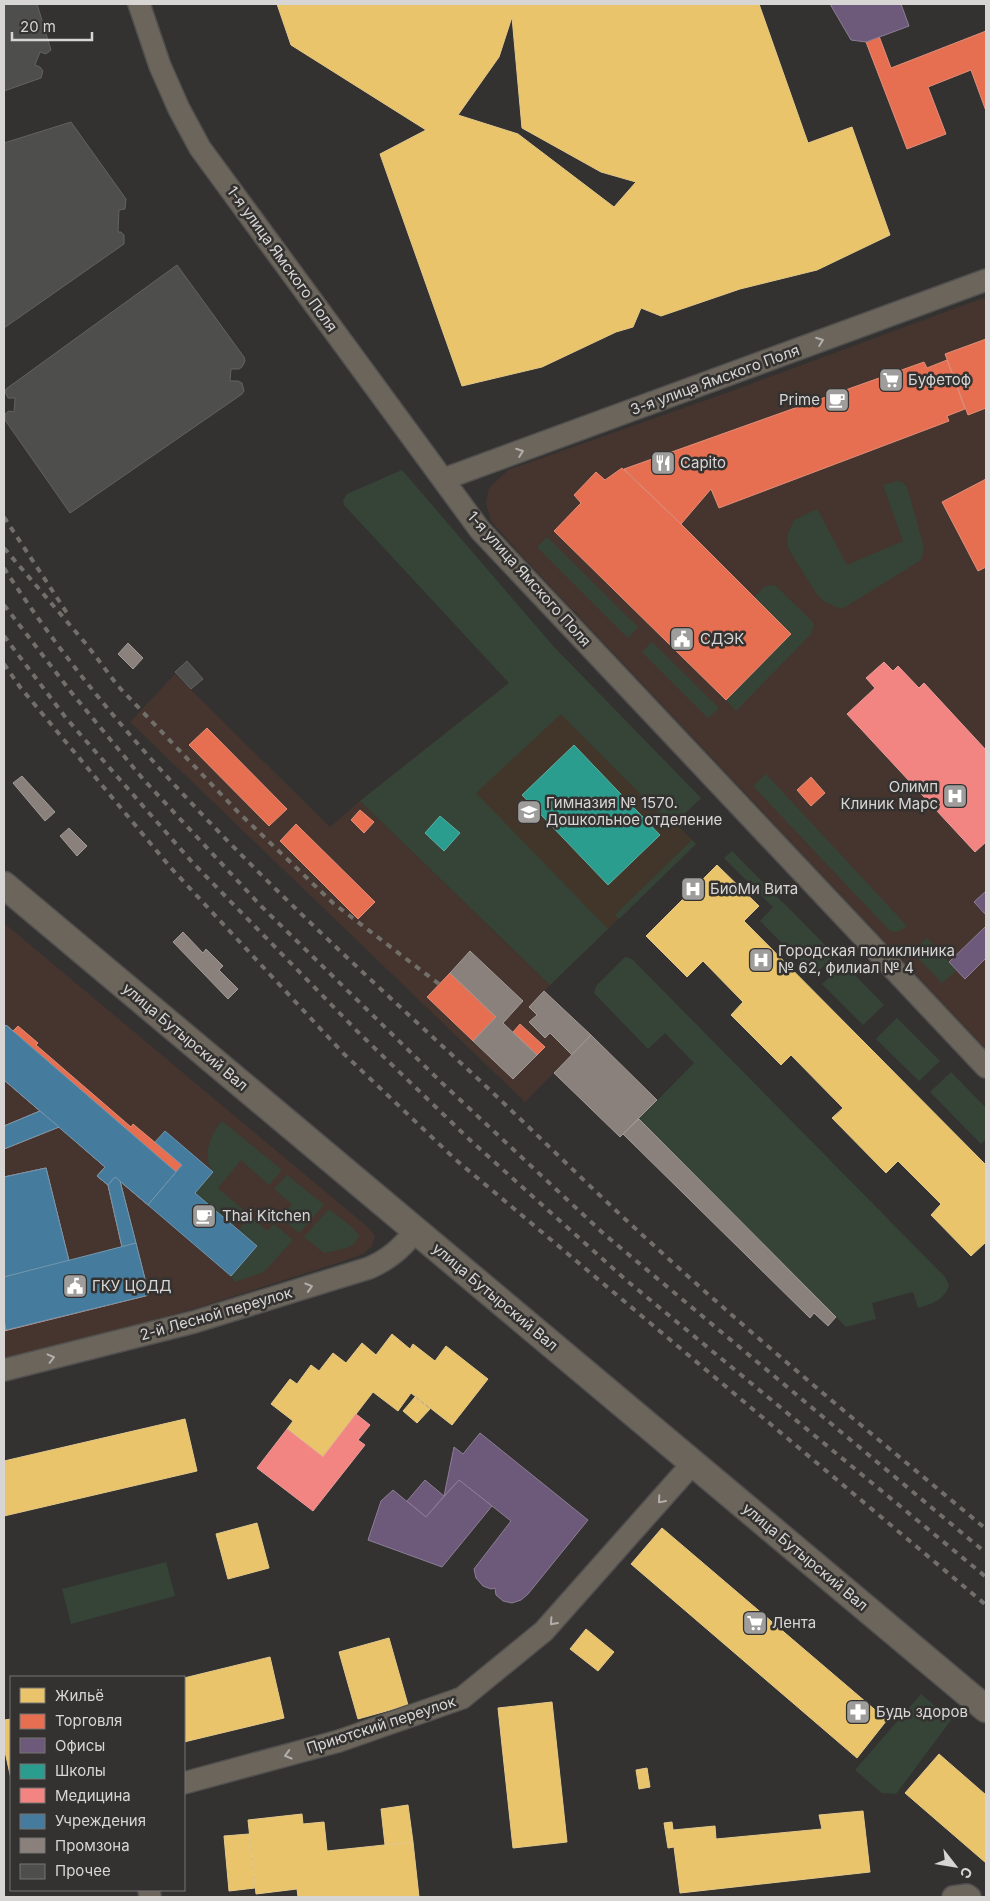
<svg xmlns="http://www.w3.org/2000/svg" width="990" height="1901" font-family="Inter,sans-serif">
  <style>
    .commercial { fill: #45352e }
    .education { fill: #42362a }
    .green { fill: #354437 }
    .homes { fill: #e9c46a; stroke: #e4c98a; fill-rule: evenodd }
    .shops { fill: #e76f51; stroke: #e28e79 }
    .offices { fill: #6d597a; stroke: #8d7e95 }
    .schools { fill: #2a9d8f; stroke: #5eaea4 }
    .health { fill: #f28482; stroke: #ea9d9b }
    .public { fill: #457b9d; stroke: #7196ae }
    .industry { fill: #8a817c; stroke: #a19a97 }
    .building { fill: #4e4e4c; stroke: #636262 }
    .lines { fill: none; stroke-linecap: round; stroke-linejoin: round }
    .minor-casing { stroke: #51504f; stroke-width: 24 }
    .tertiary-casing { stroke: #51504f; stroke-width: 29 }
    .minor { stroke: #6b655c; stroke-width: 21 }
    .tertiary { stroke: #6b655c; stroke-width: 26 }
    .rail { stroke: #726e69; stroke-width: 4; stroke-dasharray: 6 6; stroke-linecap: butt }
    .oneway { stroke: #b1aeab }
    .labels { text-anchor: middle; stroke-width: 5; stroke-linejoin: round; paint-order: stroke }
    .street-label { font-size: 15px; fill: #d7d6d5; stroke: #343230 }
    .poi-label { font-size: 15px; fill: #d7d6d5; stroke: #343230; text-anchor: start }
  </style>
  <rect width="100%" height="100%" fill="#333231"/>
  <g class="commercial">
    <polygon points="986,297 986,1049 524,558 491,521 486,503 489,488 508,470 729,392"/>
    <polygon points="175,674 330,827 360,801 550,985 545,991 591,1035 525,1102 130,722"/>
    <polygon points="4,923 370,1229 375,1236 372,1246 364,1253 356,1257 194,1309 4,1360"/>
  </g>
  <polygon class="education" points="554,647 701,798 675,823 696,844 550,985 360,801"/>
  <g class="green">
    <polygon points="402,470 554,647 701,798 675,823 668,822 561,714 476,793 608,929 550,985 360,801 509,683 344,505 343,500 347,494"/>
    <polygon points="898,481 902,482 907,487 923,544 924,550 921,560 842,609 825,602 818,596 788,548 787,536 794,520 817,509 847,565 903,541 883,485"/>
    <polygon points="547,537 638,627 628,638 537,547"/>
    <polygon points="771,585 776,586 812,621 814,626 811,634 736,711 726,700 790,634 754,598 764,587"/>
    <polygon points="652,642 719,708 708,718 642,652"/>
    <path d="M766,774L907,926C901,931 896,934 889,930L753,786Z"/>
    <polygon points="692,840 696,844 619,919 615,915"/>
    <polygon points="732,851 835,955 814,975 760,921 773,907 724,858"/>
    <polygon points="927,938 957,970 942,983 912,952"/>
    <path d="M627,957L633,960L945,1277L949,1285C945,1300 931,1304 918,1308L913,1292L872,1303L876,1319L846,1327L639,1119L694,1063L665,1033L648,1049L594,993L596,986L624,958Z"/>
    <polygon points="844,964 884,1005 863,1025 822,984"/>
    <polygon points="897,1018 940,1061 919,1081 876,1039"/>
    <polygon points="951,1072 986,1108 986,1139 981,1144 930,1092"/>
    <path d="M222,1121L282,1170L269,1185L241,1160L218,1188L246,1212L233,1226L195,1193L213,1172C211,1169 208,1164 208,1160C205,1147 214,1130 222,1121Z"/>
    <polygon points="287,1175 324,1205 299,1233 281,1217 292,1204 274,1189"/>
    <path d="M329,1209L353,1228L359,1236C354,1250 336,1250 324,1253L304,1237Z"/>
    <polygon points="250,1216 267,1231 274,1224 293,1240 264,1272 235,1282 231,1276 257,1247 238,1230"/>
    <polygon points="166,1562 175,1596 71,1624 62,1589"/>
    <polygon points="921,1694 951,1720 896,1794 882,1793 855,1770"/>
  </g>
  <g class="homes">
    <path d="M277,4H759L808,143L852,127L890,235L817,270L740,289L661,316L641,308L633,327L616,332L542,367L462,386L380,154L426,130L291,45ZM512,17L522,128L601,172L636,182L614,207L518,134L458,115L499,57Z"/>
    <polygon points="717,865 759,906 744,921 985,1164 986,1163 986,1242 971,1256 931,1215 941,1204 898,1161 886,1173 832,1118 843,1108 791,1055 781,1065 731,1015 743,1002 703,961 687,977 646,936"/>
    <polygon points="392,1334 410,1349 413,1344 435,1361 446,1346 488,1379 452,1425 411,1393 398,1411 373,1392 323,1457 287,1429 293,1421 271,1404 290,1379 297,1384 311,1365 319,1371 333,1353 346,1363 362,1343 376,1355"/>
    <polygon points="415,1397 430,1409 417,1423 403,1411"/>
    <polygon points="185,1419 197,1471 4,1516 4,1461"/>
    <polygon points="257,1523 269,1568 228,1579 216,1534"/>
    <polygon points="662,1528 887,1720 857,1758 631,1564"/>
    <polygon points="586,1629 614,1652 598,1671 570,1649"/>
    <polygon points="389,1638 408,1705 358,1719 339,1652"/>
    <polygon points="270,1657 284,1718 184,1742 184,1678"/>
    <polygon points="552,1702 567,1842 513,1848 498,1708"/>
    <polygon points="11,1719 11,1779 4,1747 4,1720"/>
    <polygon points="939,1754 986,1795 986,1863 905,1793"/>
    <polygon points="647,1768 650,1787 639,1789 636,1770"/>
    <polygon points="408,1805 413,1842 385,1845 381,1809"/>
    <polygon points="863,1811 870,1872 680,1893 674,1847 668,1848 664,1823 672,1822 673,1830 715,1826 716,1839 822,1829 819,1815"/>
    <polygon points="302,1814 303,1824 324,1822 327,1851 413,1842 419,1897 298,1897 297,1889 256,1894 248,1820"/>
    <polygon points="249,1834 255,1888 229,1891 224,1836"/>
  </g>
  <g class="shops">
    <polygon points="986,31 986,111 971,70 928,87 946,134 907,149 866,42 879,36 891,68"/>
    <polygon points="986,339 986,408 968,415 945,354"/>
    <polygon points="947,360 965,409 947,416 949,421 719,508 711,489 681,524 624,469 924,362 927,368"/>
    <polygon points="622,468 681,524 791,634 726,700 554,531 581,503 574,495 596,472 605,480"/>
    <polygon points="986,479 986,567 978,571 942,502"/>
    <polygon points="207,728 287,809 269,826 189,745"/>
    <polygon points="811,777 825,793 811,806 797,790"/>
    <polygon points="360,810 374,822 364,833 351,820"/>
    <polygon points="296,824 375,902 358,919 280,841"/>
    <polygon points="450,973 496,1017 473,1041 427,997"/>
    <polygon points="520,1024 545,1047 537,1055 513,1032"/>
    <polygon points="6,1025 13,1031 18,1026 38,1043 36,1045 131,1127 133,1124 182,1165 148,1205 115,1177 108,1185 97,1176 105,1167 59,1127 4,1149 4,1126 40,1111 4,1080 4,1028"/>
    <polygon points="46,1168 69,1261 122,1247 108,1185 115,1177 120,1181 149,1295 4,1331 4,1177"/>
  </g>
  <g class="offices">
    <polygon points="830,4 901,4 909,26 866,42 851,40"/>
    <polygon points="986,891 986,915 974,902"/>
    <polygon points="986,926 986,958 965,979 949,962"/>
    <polygon points="480,1433 588,1520 528,1594 521,1600 512,1603 503,1601 496,1595 495,1588 491,1589 483,1586 476,1578 474,1569 511,1521 459,1480 444,1496 454,1447 463,1454"/>
    <polygon points="425,1480 444,1496 426,1517 407,1501"/>
    <polygon points="459,1480 492,1506 442,1567 368,1540 381,1501 393,1490 426,1517"/>
  </g>
  <g class="schools">
    <polygon points="574,745 660,835 608,885 522,795"/>
    <polygon points="440,816 460,833 444,851 425,833"/>
  </g>
  <g class="health">
    <polygon points="884,662 893,671 898,666 919,688 924,683 986,750 986,842 975,852 847,714 875,688 866,678"/>
    <polygon points="356,1414 370,1425 358,1440 365,1445 313,1511 257,1468 287,1429 323,1457"/>
  </g>
  <g class="public">
    <polygon points="6,1025 176,1172 148,1205 115,1177 108,1185 97,1176 105,1167 4,1080 4,1028"/>
    <polygon points="40,1111 59,1127 4,1149 4,1126"/>
    <polygon points="165,1131 213,1172 195,1193 257,1246 231,1276 148,1205 182,1165 155,1142"/>
    <polygon points="46,1168 69,1261 4,1277 4,1177"/>
    <polygon points="115,1177 120,1181 136,1243 122,1247 108,1185"/>
    <polygon points="136,1243 149,1295 6,1330 4,1319 4,1277"/>
  </g>
  <g class="industry">
    <polygon points="128,643 143,658 133,669 118,654"/>
    <polygon points="22,776 55,812 45,821 13,783"/>
    <polygon points="69,828 87,846 77,856 60,836"/>
    <polygon points="183,932 203,953 206,949 223,966 219,970 238,989 228,999 173,942"/>
    <polygon points="470,951 523,1001 503,1023 537,1055 513,1079 473,1041 496,1017 450,973"/>
    <polygon points="544,991 591,1035 572,1055 550,1033 545,1038 529,1022 537,1015 529,1007"/>
    <polygon points="591,1035 657,1100 620,1137 554,1073"/>
    <polygon points="639,1119 836,1317 828,1326 814,1313 810,1318 623,1134"/>
  </g>
  <g class="building">
    <polygon points="4,4 37,4 51,50 46,54 40,52 35,65 40,67 43,71 41,78 4,91"/>
    <polygon points="71,122 126,199 125,209 119,210 118,232 121,232 124,235 124,244 4,328 4,143"/>
    <polygon points="177,265 244,357 245,361 242,367 239,369 231,369 230,381 238,381 242,383 244,391 242,394 70,513 5,420 5,414 9,411 14,412 15,398 8,398 5,392 6,389"/>
    <polygon points="187,661 203,679 191,689 175,672"/>
  </g>
  <g class="lines">
    <defs>
      <g id="minor">
        <polyline points="139,4 160,66 179,109 200,148 480,530 986,1067"/>
        <polyline points="444,479 986,280"/>
        <path d="M4,1370L194,1322L369,1268C390,1259 401,1248 416,1231"/>
        <polyline points="184,1783 339,1741 462,1698 544,1631 693,1463"/>
        <polyline points="149,1890 150,1897"/>
        <polyline points="953,1897 967,1895 970,1897"/>
      </g>
      <polyline id="tertiary" points="4,885 986,1709"/>
    </defs>
    <use href="#minor" class="minor-casing"/>
    <use href="#tertiary" class="tertiary-casing"/>
    <use href="#minor" class="minor"/>
    <use href="#tertiary" class="tertiary"/>
    <g class="rail">
      <polyline points="4,517 67,613"/>
      <polyline points="4,548 87,645 118,686 238,812 333,903 439,984"/>
      <path d="M4,568C127,758 297,912 463,1065C526,1123 586,1184 649,1241C758,1341 873,1435 986,1529"/>
      <polyline points="4,605 71,692 143,779 261,906 441,1082 604,1234 986,1553"/>
      <polyline points="4,636 66,718 192,862 360,1034 471,1141 626,1280 986,1577"/>
      <polyline points="4,664 20,687 171,868 343,1053 456,1160 986,1605"/>
    </g>
  </g>
  <defs><path id="oneway-chevron" d="M-2-3.5L2.5 0L-2 3.5" fill="none" stroke-width="1.6" stroke-linecap="round" stroke-linejoin="round" transform="scale(1.25)"/></defs>
  <g class="oneway">
    <use href="#oneway-chevron" transform="translate(820 341) rotate(-20)"/>
    <use href="#oneway-chevron" transform="translate(520 452) rotate(-20)"/>
    <use href="#oneway-chevron" transform="translate(309 1287) rotate(-17)"/>
    <use href="#oneway-chevron" transform="translate(51 1358) rotate(-14)"/>
    <use href="#oneway-chevron" transform="translate(661 1500) rotate(131)"/>
    <use href="#oneway-chevron" transform="translate(553 1622) rotate(132)"/>
    <use href="#oneway-chevron" transform="translate(288 1755) rotate(164)"/>
  </g>
  <defs>
    <symbol id="supermarket-square" viewBox="-11 -11 22 22"><rect x="-9" y="-9" width="18" height="18" rx="4" fill="#9e9d9c" stroke="#343230"/><path d="M-6-5.5h2.5l.6 2H6L4.5 2H-2.5L-4.4-4H-6ZM-1.5 3.2a1.3 1.3 0 1 0 .1 0ZM3 3.2a1.3 1.3 0 1 0 .1 0Z" fill="#fff"/></symbol>
    <symbol id="cafe-square" viewBox="-11 -11 22 22"><rect x="-9" y="-9" width="18" height="18" rx="4" fill="#9e9d9c" stroke="#343230"/><path d="M-5.5-4.5H6V0H3Q3 3.5 0 3.5H-2.5Q-5.5 3.5-5.5 0ZM3-3.2v2h1.7v-2ZM-6 4.5H4V6H-6Z" fill="#fff"/></symbol>
    <symbol id="restaurant-square" viewBox="-11 -11 22 22"><rect x="-9" y="-9" width="18" height="18" rx="4" fill="#9e9d9c" stroke="#343230"/><path d="M-5-6h1v4h1v-4h1v4h1v-4h1v5L-1.5 .5V6h-2V.5L-5-1ZM5-6V6H3V1.5H1.5Q1.5-4 5-6Z" fill="#fff"/></symbol>
    <symbol id="civic-square" viewBox="-11 -11 22 22"><rect x="-9" y="-9" width="18" height="18" rx="4" fill="#9e9d9c" stroke="#343230"/><path d="M-.6-6.5H3V-4.5H.6V-3L4-1V1h2V6H-6V1h2V-1L-.6-3ZM-1.2 2.5V6h2.4V2.5Z" fill="#fff"/></symbol>
    <symbol id="hospital-square" viewBox="-11 -11 22 22"><rect x="-9" y="-9" width="18" height="18" rx="4" fill="#9e9d9c" stroke="#343230"/><path d="M-5-5h3v3.5h4V-5h3V5h-3V1.5h-4V5h-3Z" fill="#fff"/></symbol>
    <symbol id="school-square" viewBox="-11 -11 22 22"><rect x="-9" y="-9" width="18" height="18" rx="4" fill="#9e9d9c" stroke="#343230"/><path d="M0-5L7-2L0 1L-7-2ZM-4 1L0 2.5L4 1V4Q0 6-4 4Z" fill="#fff"/></symbol>
    <symbol id="pharmacy-square" viewBox="-11 -11 22 22"><rect x="-9" y="-9" width="18" height="18" rx="4" fill="#9e9d9c" stroke="#343230"/><path d="M-2-6h4v4h4v4h-4v4h-4v-4h-4v-4h4Z" fill="#fff"/></symbol>
  </defs>
  <g fill-rule="evenodd">
    <use href="#supermarket-square" x="877" y="366" width="28" height="28"/>
    <use href="#cafe-square" x="823" y="386" width="28" height="28"/>
    <use href="#restaurant-square" x="649" y="449" width="28" height="28"/>
    <use href="#civic-square" x="668" y="625" width="28" height="28"/>
    <use href="#hospital-square" x="941" y="782" width="28" height="28"/>
    <use href="#school-square" x="515" y="798" width="28" height="28"/>
    <use href="#hospital-square" x="679" y="875" width="28" height="28"/>
    <use href="#hospital-square" x="747" y="946" width="28" height="28"/>
    <use href="#cafe-square" x="190" y="1202" width="28" height="28"/>
    <use href="#civic-square" x="61" y="1272" width="28" height="28"/>
    <use href="#supermarket-square" x="741" y="1609" width="28" height="28"/>
    <use href="#pharmacy-square" x="844" y="1698" width="28" height="28"/>
  </g>
  <g class="labels">
    <g class="street-label">
      <text transform="translate(282 259) rotate(54)" y="5">1-я улица Ямского Поля</text>
      <text transform="translate(715 380) rotate(-20)" y="5">3-я улица Ямского Поля</text>
      <text transform="translate(529 579) rotate(48)" y="5">1-я улица Ямского Поля</text>
      <text transform="translate(185 1037) rotate(40)" y="5">улица Бутырский Вал</text>
      <text transform="translate(495 1297) rotate(40)" y="5">улица Бутырский Вал</text>
      <text transform="translate(216 1314) rotate(-16)" y="5">2-й Лесной переулок</text>
      <text transform="translate(805 1557) rotate(40)" y="5">улица Бутырский Вал</text>
      <text transform="translate(381 1725) rotate(-18)" y="5">Приютский переулок</text>
    </g>
    <g class="poi-label">
      <text x="908" y="385">Буфетоф</text>
      <text x="820" y="405" text-anchor="end">Prime</text>
      <text x="680" y="468">Capito</text>
      <text x="700" y="644">СДЭК</text>
      <text x="938" y="792" text-anchor="end">Олимп<tspan x="938" dy="17">Клиник Марс</tspan></text>
      <text x="546" y="808">Гимназия № 1570.<tspan x="546" dy="17">Дошкольное отделение</tspan></text>
      <text x="710" y="894">БиоМи Вита</text>
      <text x="778" y="956">Городская поликлиника<tspan x="778" dy="17">№ 62, филиал № 4</tspan></text>
      <text x="222" y="1221">Thai Kitchen</text>
      <text x="92" y="1291">ГКУ ЦОДД</text>
      <text x="772" y="1628">Лента</text>
      <text x="876" y="1717">Будь здоров</text>
    </g>
  </g>
  <rect width="990" height="1901" fill="none" stroke="#d7d6d5" stroke-width="10"/>
  <rect x="10" y="1676" width="175" height="215" fill="#343230" stroke="#757472"/>
  <rect x="20" y="1688" width="25" height="15" fill="#e9c46a" stroke="#757472"/>
  <text x="55" y="1701" font-size="15" fill="#d7d6d5">Жильё</text>
  <rect x="20" y="1714" width="25" height="15" fill="#e76f51" stroke="#757472"/>
  <text x="55" y="1726" font-size="15" fill="#d7d6d5">Торговля</text>
  <rect x="20" y="1738" width="25" height="15" fill="#6d597a" stroke="#757472"/>
  <text x="55" y="1751" font-size="15" fill="#d7d6d5">Офисы</text>
  <rect x="20" y="1764" width="25" height="15" fill="#2a9d8f" stroke="#757472"/>
  <text x="55" y="1776" font-size="15" fill="#d7d6d5">Школы</text>
  <rect x="20" y="1788" width="25" height="15" fill="#f28482" stroke="#757472"/>
  <text x="55" y="1801" font-size="15" fill="#d7d6d5">Медицина</text>
  <rect x="20" y="1814" width="25" height="15" fill="#457b9d" stroke="#757472"/>
  <text x="55" y="1826" font-size="15" fill="#d7d6d5">Учреждения</text>
  <rect x="20" y="1838" width="25" height="15" fill="#8a817c" stroke="#757472"/>
  <text x="55" y="1851" font-size="15" fill="#d7d6d5">Промзона</text>
  <rect x="20" y="1864" width="25" height="15" fill="#4e4e4c" stroke="#757472"/>
  <text x="55" y="1876" font-size="15" fill="#d7d6d5">Прочее</text>
  <g transform="translate(955 1866) rotate(121)" stroke="#343230" stroke-width="4" paint-order="stroke">
  <path d="M0-4L9 19L0 12L-9 19Z" fill="#d7d6d5"/>
  <text y="-8" font-size="14" font-weight="bold" text-anchor="middle" fill="#d7d6d5">С</text>
  </g>
  <path d="M12 32v8h80v-8" fill="none" stroke="#d7d6d5" stroke-width="2.5"/>
  <text x="20" y="32" font-size="15" fill="#d7d6d5" stroke="#343230" stroke-width="4" paint-order="stroke">20 m</text>
</svg>
